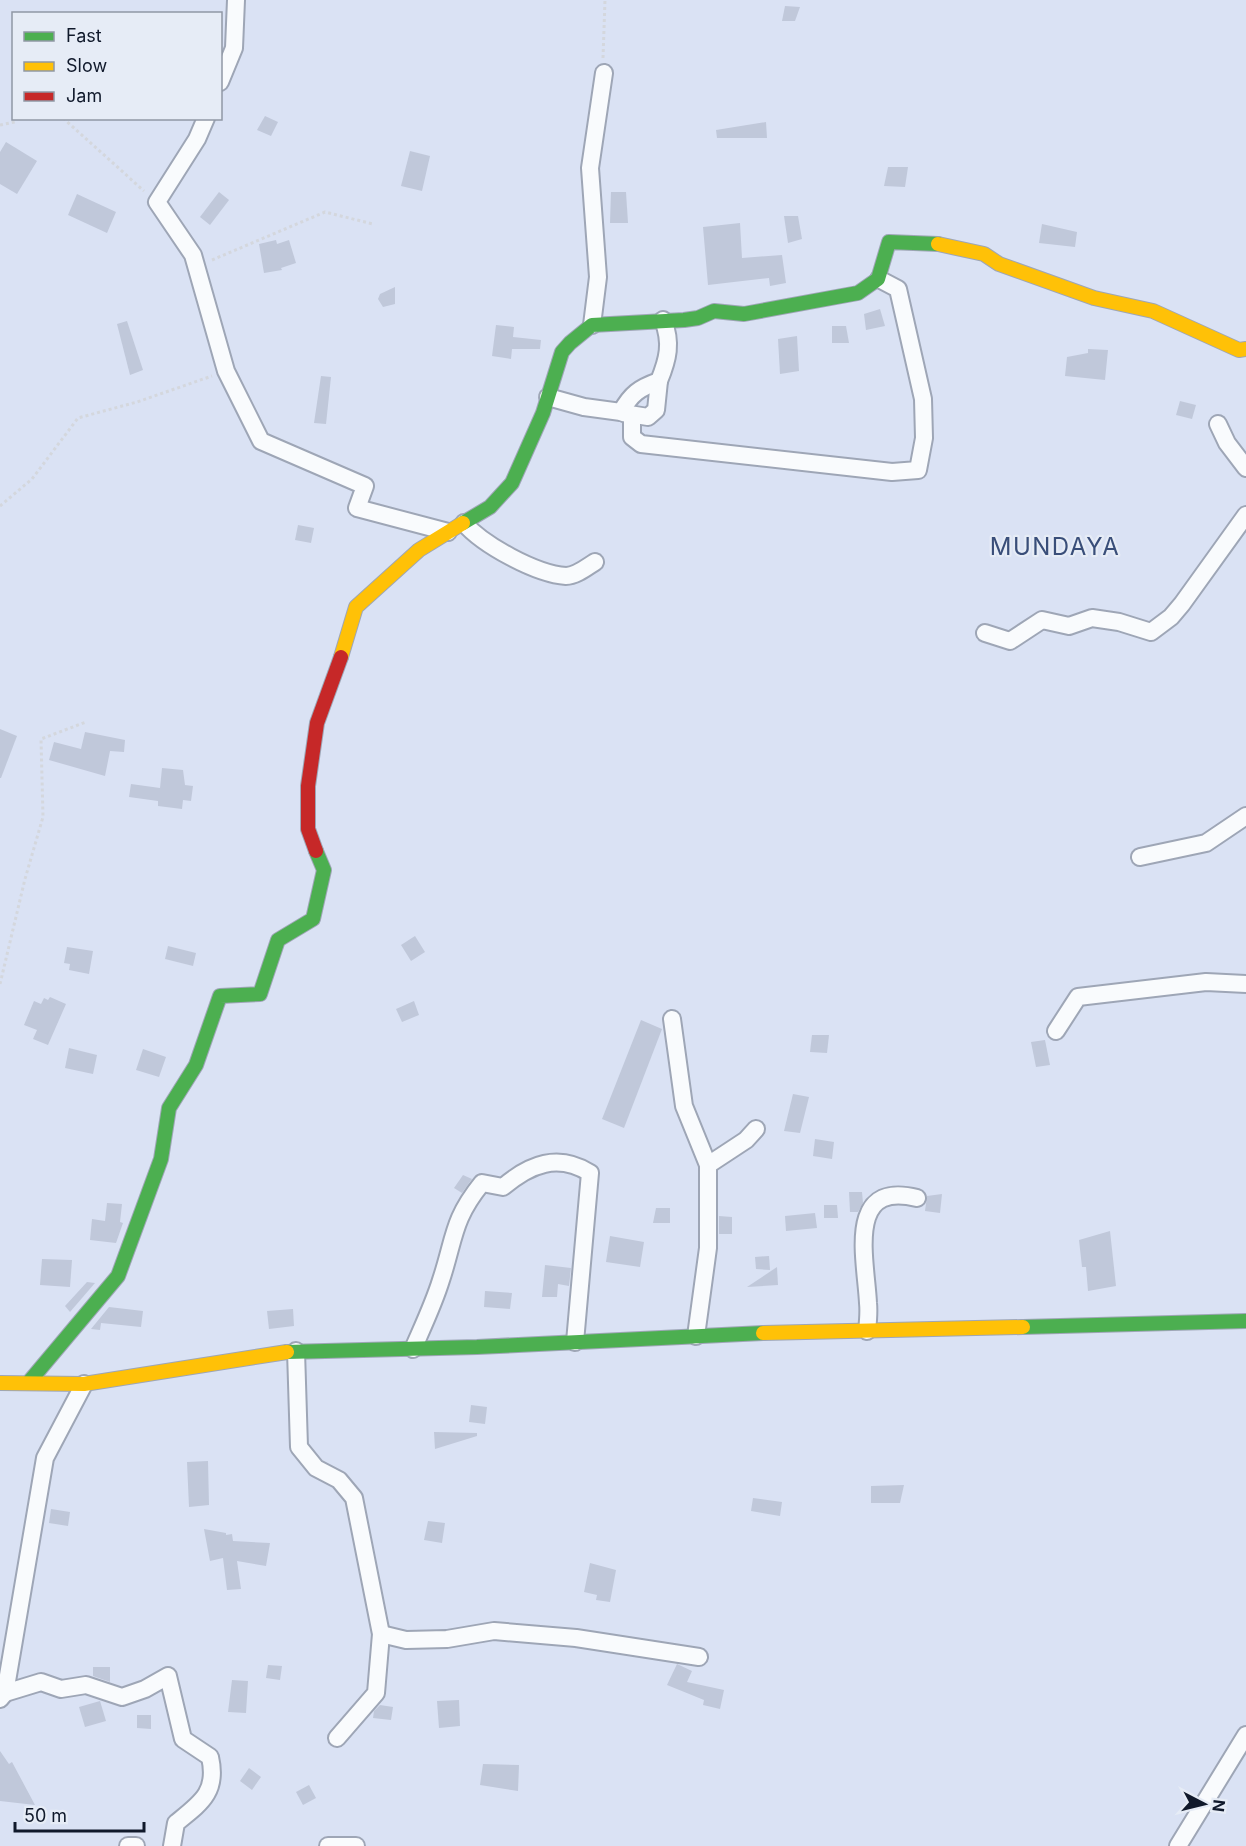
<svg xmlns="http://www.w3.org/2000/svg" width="1246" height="1846" font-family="Inter,sans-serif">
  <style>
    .building { fill: #c0c8da }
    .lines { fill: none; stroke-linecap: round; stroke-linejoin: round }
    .street-casing { stroke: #9ea6b6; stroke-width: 20 }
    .fast-casing { stroke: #9ea6b6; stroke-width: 16 }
    .slow-casing { stroke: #9ea6b6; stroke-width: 16 }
    .jam-casing { stroke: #9ea6b6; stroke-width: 16 }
    .path { stroke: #d4d7dd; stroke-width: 3; stroke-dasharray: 3 3; stroke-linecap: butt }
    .street { stroke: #f9fbfd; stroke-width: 16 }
    .fast { stroke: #4caf50; stroke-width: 14 }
    .slow { stroke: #ffc107; stroke-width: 14 }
    .jam { stroke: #c62828; stroke-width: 14 }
    .labels { text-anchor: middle; stroke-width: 4.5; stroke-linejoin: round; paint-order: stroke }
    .quarter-label { font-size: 24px; letter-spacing: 1.5px; fill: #394e79; stroke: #e6ecf6 }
  </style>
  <rect width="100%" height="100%" fill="#dae2f4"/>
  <g class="building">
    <polygon points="785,6 800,7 795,21 782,21"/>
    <polygon points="265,116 278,122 271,136 257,130"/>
    <polygon points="766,122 767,138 717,138 716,130"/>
    <polygon points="6,142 37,161 17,194 0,184 0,152"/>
    <polygon points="410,151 430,156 422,191 401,186"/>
    <polygon points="888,167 908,167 905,187 884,186"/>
    <polygon points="219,192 229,200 210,225 200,217"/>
    <polygon points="611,192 626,192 628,223 610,223"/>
    <polygon points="77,194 116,212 107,233 68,215"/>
    <polygon points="784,216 798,216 802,239 788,243"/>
    <polygon points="740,223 742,258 782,255 786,283 770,286 769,278 708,285 703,227"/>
    <polygon points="1042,224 1077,232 1075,247 1039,243"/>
    <polygon points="276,240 277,244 289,240 296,263 281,268 282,270 264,273 259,244"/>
    <polygon points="395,287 395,304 383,307 378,299 380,294"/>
    <polygon points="880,309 885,326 866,330 864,314"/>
    <polygon points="127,321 143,370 130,375 117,324"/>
    <polygon points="496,325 514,327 513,337 541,340 540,349 512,349 511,359 492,356"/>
    <polygon points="832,326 846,326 849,343 832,343"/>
    <polygon points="797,336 799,371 780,374 778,339"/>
    <polygon points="1088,349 1108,350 1105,380 1065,376 1067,357 1088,353"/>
    <polygon points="321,376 331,377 326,424 314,423"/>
    <polygon points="1180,401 1196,405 1192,419 1176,415"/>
    <polygon points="298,525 314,528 311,543 295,540"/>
    <polygon points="0,729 17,736 1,778 0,778"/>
    <polygon points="85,732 125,740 124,752 110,751 105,776 49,760 54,742 81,749"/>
    <polygon points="162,768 183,770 185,785 193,786 191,801 183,800 182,809 158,806 158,801 129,797 131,784 160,788"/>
    <polygon points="415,936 425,952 411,961 401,945"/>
    <polygon points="168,946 196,953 193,966 165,959"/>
    <polygon points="67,947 93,951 89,974 69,970 70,964 64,963"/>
    <polygon points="50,997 66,1004 48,1045 33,1039 37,1030 24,1025 34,1001 41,1004 44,998 48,1000"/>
    <polygon points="414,1001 419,1015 402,1022 396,1009"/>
    <polygon points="641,1020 662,1029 624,1128 602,1119"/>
    <polygon points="812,1035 829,1035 827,1053 810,1052"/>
    <polygon points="1045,1040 1050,1065 1036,1067 1031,1042"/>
    <polygon points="69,1048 97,1055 93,1074 65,1068"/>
    <polygon points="143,1049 166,1057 159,1077 136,1070"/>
    <polygon points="793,1094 809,1097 800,1133 784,1131"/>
    <polygon points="815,1139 834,1142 832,1159 813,1156"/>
    <polygon points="463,1175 472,1179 462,1193 454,1188"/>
    <polygon points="849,1192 862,1192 863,1203 858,1212 850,1212"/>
    <polygon points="942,1194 940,1213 925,1211 927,1196"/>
    <polygon points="107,1203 122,1204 120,1222 123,1223 116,1243 90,1240 92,1219 105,1221"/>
    <polygon points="824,1205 837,1205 838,1218 824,1218"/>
    <polygon points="656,1208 670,1208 670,1223 653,1223"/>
    <polygon points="815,1213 817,1228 786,1231 785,1216"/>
    <polygon points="719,1216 732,1217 732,1234 719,1234"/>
    <polygon points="1110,1231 1116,1286 1088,1291 1086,1267 1082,1267 1079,1240"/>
    <polygon points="610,1236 644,1242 640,1267 606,1262"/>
    <polygon points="769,1256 770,1270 756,1269 755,1257"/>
    <polygon points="42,1259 72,1260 70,1287 40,1285"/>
    <polygon points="545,1265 571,1268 569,1286 558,1284 557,1297 542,1297"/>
    <polygon points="777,1267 778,1285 747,1287"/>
    <polygon points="87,1282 95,1283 70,1312 65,1306"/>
    <polygon points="485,1291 512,1293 510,1309 484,1307"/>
    <polygon points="109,1307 143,1311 141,1327 101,1323 100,1330 91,1329"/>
    <polygon points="293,1309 294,1326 269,1329 267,1311"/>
    <polygon points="471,1405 487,1407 485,1424 469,1422"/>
    <polygon points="434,1432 477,1433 477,1436 435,1449"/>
    <polygon points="208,1461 209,1505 189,1507 187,1462"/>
    <polygon points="904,1485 900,1503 871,1503 871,1486"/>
    <polygon points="753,1498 782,1502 780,1516 751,1511"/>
    <polygon points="51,1509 70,1512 68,1526 49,1523"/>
    <polygon points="428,1521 445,1523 442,1543 424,1540"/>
    <polygon points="204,1529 226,1533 226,1535 232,1534 233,1541 270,1543 266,1566 237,1561 241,1589 227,1590 223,1558 210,1561"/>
    <polygon points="590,1563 616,1570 610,1602 596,1600 597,1595 584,1592"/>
    <polygon points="677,1664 692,1671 687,1682 724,1690 720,1709 703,1705 704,1700 667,1685"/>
    <polygon points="268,1665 282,1666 280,1680 266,1678"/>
    <polygon points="93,1667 110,1667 110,1682 93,1676"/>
    <polygon points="232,1680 248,1681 246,1713 228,1712"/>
    <polygon points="459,1700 460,1726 439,1728 437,1701"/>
    <polygon points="100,1701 106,1721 85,1727 79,1707"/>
    <polygon points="380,1705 393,1707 391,1720 373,1718 374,1711"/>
    <polygon points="137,1715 151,1715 151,1729 137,1728"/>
    <polygon points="0,1751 9,1764 12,1762 35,1805 0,1801"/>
    <polygon points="483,1764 519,1765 518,1791 480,1785"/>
    <polygon points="249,1768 261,1777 252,1790 240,1781"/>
    <polygon points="309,1785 316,1798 303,1805 296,1792"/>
  </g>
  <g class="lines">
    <defs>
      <g id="street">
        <polyline points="220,82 234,48 236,0"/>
        <polyline points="206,118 197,139 157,202 193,255 226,371 261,441 365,486 357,508 448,532"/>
        <polyline points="592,325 598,277 590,168 604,73"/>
        <path d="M548,397L584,407L621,412C631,394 639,388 659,381C668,359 672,343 663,320"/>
        <polyline points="623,413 648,417 656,410 659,381"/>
        <polyline points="632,416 632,437 641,444 892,472 918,470 924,438 923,399 898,289 879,279"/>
        <polyline points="1218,424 1227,443 1246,468"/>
        <path d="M464,523C483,545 536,574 566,576C576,576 587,567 595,562"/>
        <polyline points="985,633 1010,641 1042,620 1069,626 1092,618 1119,622 1151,632 1171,617 1182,604 1246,515"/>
        <polyline points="1140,857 1206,843 1246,816"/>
        <polyline points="672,1019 684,1106 708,1165 708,1248 696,1336"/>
        <polyline points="1056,1031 1078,997 1206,982 1246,984"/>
        <polyline points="708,1165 746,1140 756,1129"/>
        <path d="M867,1331C868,1322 869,1312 868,1303C866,1260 845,1180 917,1198"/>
        <path d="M413,1349C423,1326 434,1303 441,1280C455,1238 452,1220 482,1183L503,1187C530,1164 558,1153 590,1173L575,1342"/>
        <polyline points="296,1351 299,1447 316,1468 339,1480 354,1498 381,1634 376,1693 337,1738"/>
        <polyline points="381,1634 406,1640 447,1639 494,1631 576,1638 699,1657"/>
        <path d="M5,1693L41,1682L61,1689L86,1685L122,1697L145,1689L168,1676L183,1739L210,1757C218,1792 201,1803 176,1823L172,1846"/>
        <polyline points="0,1699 5,1693 45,1458 84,1384"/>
        <polyline points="128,1846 136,1846"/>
        <polyline points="328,1846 356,1846"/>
        <polyline points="1178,1846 1246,1735"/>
      </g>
      <g id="fast">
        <polyline points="463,523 490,507 512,483 543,413 562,352 570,343 592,325 684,320 698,318 714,311 744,314 858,293 878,279 889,242 938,244"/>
        <polyline points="1023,1327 1246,1321"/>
        <polyline points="287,1352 477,1347 763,1333"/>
        <polyline points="29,1382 118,1276 161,1159 169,1108 196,1065 220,996 260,994 278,940 313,919 324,870 316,851"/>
      </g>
      <g id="slow">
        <polyline points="938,244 984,254 999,264 1094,298 1153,311 1239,350 1246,349"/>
        <polyline points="341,657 356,607 419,550 463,523"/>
        <polyline points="763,1333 1023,1327"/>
        <polyline points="0,1383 84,1384 287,1352"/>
      </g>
      <polyline id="jam" points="316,851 308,829 308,786 317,723 341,657"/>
    </defs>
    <use href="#street" class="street-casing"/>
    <use href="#fast" class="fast-casing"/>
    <use href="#slow" class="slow-casing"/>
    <use href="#jam" class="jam-casing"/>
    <g class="path">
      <polyline points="603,58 605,0"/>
      <polyline points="63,118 144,191"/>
      <polyline points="0,125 15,122 17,118"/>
      <polyline points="212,260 325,212 373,224"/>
      <polyline points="0,506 32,479 78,418 137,402 212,376"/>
      <polyline points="0,984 25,879 43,817 41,739 86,722"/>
    </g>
    <use href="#street" class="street"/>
    <use href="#fast" class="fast"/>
    <use href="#slow" class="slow"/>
    <use href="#jam" class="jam"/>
  </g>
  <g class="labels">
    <g class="quarter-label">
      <text x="1055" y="555">MUNDAYA</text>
    </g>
  </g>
  <rect x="12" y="12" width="210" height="108" fill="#e6ecf6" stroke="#9098a5" stroke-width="1.5"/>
  <rect x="24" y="32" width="30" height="9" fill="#4caf50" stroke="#9098a5" stroke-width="1.5"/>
  <text x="66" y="42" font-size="18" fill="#10192b">Fast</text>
  <rect x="24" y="62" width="30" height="9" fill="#ffc107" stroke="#9098a5" stroke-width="1.5"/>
  <text x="66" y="72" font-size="18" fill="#10192b">Slow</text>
  <rect x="24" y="92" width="30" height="9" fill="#c62828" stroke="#9098a5" stroke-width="1.5"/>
  <text x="66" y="102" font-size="18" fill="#10192b">Jam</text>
  <g transform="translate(1204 1804) rotate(97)" stroke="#e6ecf6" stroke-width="4.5" paint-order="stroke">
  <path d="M0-4.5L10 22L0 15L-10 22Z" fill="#10192b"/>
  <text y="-9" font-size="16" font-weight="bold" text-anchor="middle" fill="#10192b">N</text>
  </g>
  <path d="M15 1822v9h129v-9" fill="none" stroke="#10192b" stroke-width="3"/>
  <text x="24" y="1822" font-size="18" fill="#10192b" stroke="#e6ecf6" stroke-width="4.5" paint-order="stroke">50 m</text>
</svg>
